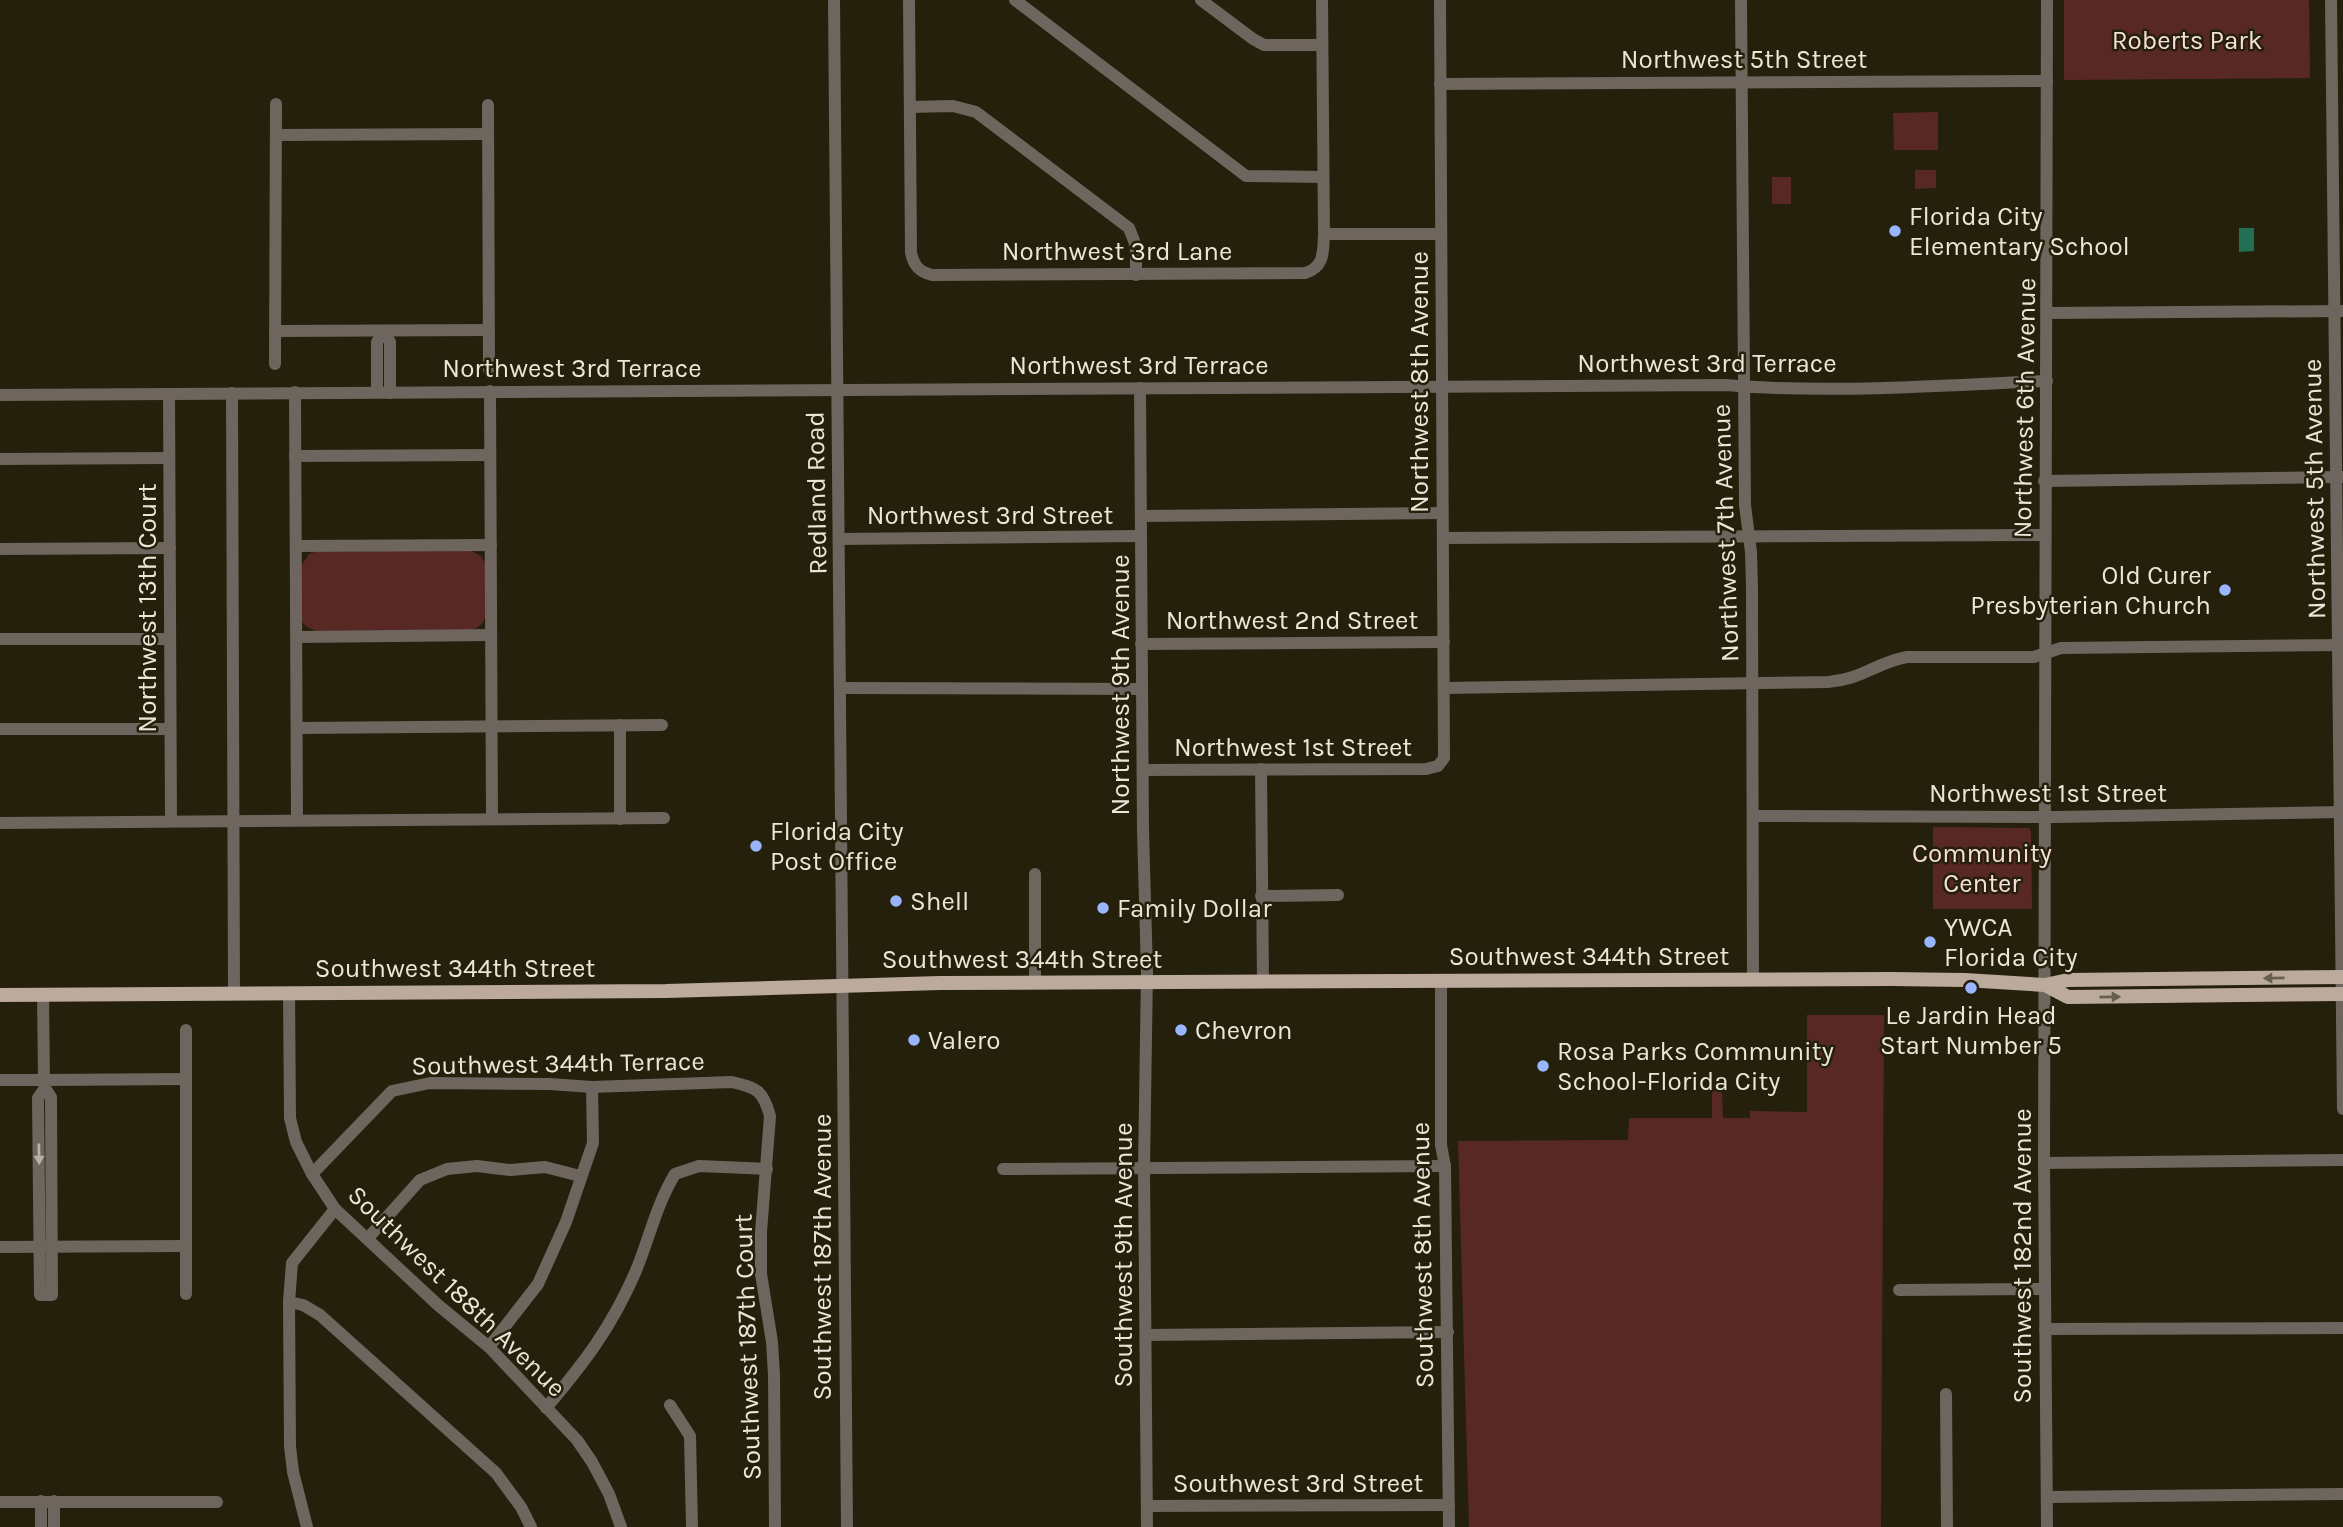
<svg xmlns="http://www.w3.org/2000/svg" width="2343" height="1527" font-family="Karla,sans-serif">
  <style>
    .green { fill: #582924 }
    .water { fill: #226f53 }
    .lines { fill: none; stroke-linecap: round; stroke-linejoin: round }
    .minor { stroke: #6d655e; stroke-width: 12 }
    .major { stroke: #bcab9d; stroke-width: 14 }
    .oneway { fill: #685f4d }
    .oneway2 { fill: #b7b2a8 }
    .poi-dot { fill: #99b5fd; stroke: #24200c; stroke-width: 2.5 }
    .labels { text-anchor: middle; stroke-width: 5; stroke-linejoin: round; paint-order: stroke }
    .park-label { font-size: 26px; fill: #f7deda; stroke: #24200c }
    .street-label { font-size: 26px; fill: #e9e6da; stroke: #24200c }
    .poi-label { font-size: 26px; fill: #e9e6da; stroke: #24200c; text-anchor: start }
  </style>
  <rect width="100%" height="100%" fill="#24200c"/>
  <g class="green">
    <polygon points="2064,0 2309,0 2310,78 2064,80"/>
    <polygon points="1938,112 1938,150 1894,150 1893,113"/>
    <polygon points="1915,170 1936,170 1936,188 1915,189"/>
    <rect x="1772" y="177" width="19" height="27"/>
    <path d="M470,550L481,556L485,563L486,614C484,623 480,627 471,630L316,631L307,627L302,622L301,566L309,554L315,552Z"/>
    <polygon points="1933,827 2029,828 2031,832 2032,909 1933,909"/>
    <polygon points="1807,1015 1884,1015 1881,1527 1469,1527 1458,1141 1628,1140 1629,1118 1712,1118 1712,1091 1722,1091 1723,1118 1750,1118 1750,1111 1807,1112"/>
  </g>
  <polygon class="water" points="2239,228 2254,228 2254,251 2239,252"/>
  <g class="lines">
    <g class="minor">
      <polyline points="834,0 847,1527"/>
      <path d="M909,0L911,252C913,265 919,272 932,275L1305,273C1325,267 1323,251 1324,234L1322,0"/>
      <polyline points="1015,0 1246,176 1323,177"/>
      <polyline points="1201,0 1253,39 1264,45 1321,45"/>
      <polyline points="1741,0 1745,505 1751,552 1752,588 1753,980"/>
      <polyline points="2331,0 2343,1109"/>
      <polyline points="1440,84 2047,81"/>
      <polyline points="488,105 489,370"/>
      <polyline points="910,107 953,106 976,112 1129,228 1136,246 1136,275"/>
      <polyline points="276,135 488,134"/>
      <polyline points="1324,234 1441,234"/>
      <polyline points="2048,313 2343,311"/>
      <polyline points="275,331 489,330"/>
      <polyline points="275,364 276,104"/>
      <polyline points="1140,388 1143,830 1147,972 1144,1168 1147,1527"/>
      <polyline points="490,391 492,819"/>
      <polyline points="295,392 297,820"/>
      <polyline points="377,392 377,342 384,331 390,342 390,393"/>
      <polyline points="232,393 234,993"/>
      <polyline points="169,394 171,821"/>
      <path d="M0,395L1726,385C1830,394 1943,385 2047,381"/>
      <polyline points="295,456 490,455"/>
      <polyline points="0,459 169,458"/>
      <polyline points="2044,481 2343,477"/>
      <polyline points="1141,516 1442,513"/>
      <polyline points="1443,538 2045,535"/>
      <polyline points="839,539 1141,536"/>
      <polyline points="296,546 491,545"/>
      <polyline points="0,549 170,548"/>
      <polyline points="297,637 491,635"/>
      <polyline points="0,639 170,639"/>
      <polyline points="1141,644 1444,642"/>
      <polyline points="841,688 1142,689"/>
      <path d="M1444,688L1828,682C1861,680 1877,662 1907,657H2034L2061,648L2343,645"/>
      <polyline points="297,728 662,725"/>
      <polyline points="0,729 170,729"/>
      <polyline points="1261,769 1263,982"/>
      <polyline points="1143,770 1426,769 1438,766 1444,758 1440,0"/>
      <polyline points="1753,816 2056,817 2343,812"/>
      <polyline points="620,819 620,725"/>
      <polyline points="0,823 664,818"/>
      <polyline points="1261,896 1338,895"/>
      <polyline points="1441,981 1441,1145 1445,1166 1449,1527"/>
      <polyline points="1035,983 1035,874"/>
      <polyline points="289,993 290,1118 296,1142 312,1174 335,1209 438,1305 489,1347 577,1440 592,1462 609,1494 621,1527"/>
      <polyline points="186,1030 186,1294"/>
      <polyline points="0,1080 44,1080 43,995"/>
      <polyline points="45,1088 51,1097 52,1295 40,1295 38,1098 45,1088 44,1080 186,1079"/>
      <polyline points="2044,1163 2343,1160"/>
      <polyline points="1003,1169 1445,1166"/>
      <path d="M312,1174L392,1091L430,1083L549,1084L592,1087L732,1082C757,1088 763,1090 770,1116L761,1232V1274L772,1342L774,1375L775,1527"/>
      <polyline points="369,1237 420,1180 447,1169 477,1166 510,1170 545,1167 580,1176"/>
      <polyline points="0,1247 186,1246"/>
      <polyline points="1899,1290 2045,1289"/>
      <polyline points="289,1302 303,1305 320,1315 496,1473 521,1507 531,1527"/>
      <polyline points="2045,1329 2343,1328"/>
      <polyline points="1146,1335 1448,1332"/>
      <polyline points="489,1347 538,1284 566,1222 593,1143 592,1087"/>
      <polyline points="1946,1394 1947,1527"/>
      <polyline points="670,1405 690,1436 692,1527"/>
      <path d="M546,1408C584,1363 611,1328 635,1273C649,1240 656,1205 675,1174L699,1166L767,1169"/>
      <polyline points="2047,1497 2343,1494"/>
      <polyline points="41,1501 41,1527"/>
      <polyline points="54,1501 54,1527"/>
      <polyline points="0,1502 217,1502"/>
      <polyline points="1147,1506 1449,1505"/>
      <polyline points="307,1527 293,1472 290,1446 289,1302 292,1263 335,1209"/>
      <polyline points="2047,1527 2044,1163 2047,0"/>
    </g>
    <g class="major">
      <polyline points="2045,985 2068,997 2343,994"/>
      <polyline points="0,995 666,991 940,983 1891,979 1965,980 2045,985 2068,980 2343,977"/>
    </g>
  </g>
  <defs><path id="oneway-solid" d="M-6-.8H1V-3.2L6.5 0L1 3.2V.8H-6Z" transform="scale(1.75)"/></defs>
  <g class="oneway">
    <use href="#oneway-solid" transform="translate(2274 978) rotate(179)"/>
    <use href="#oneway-solid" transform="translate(2110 997) rotate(-1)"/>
  </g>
  <use class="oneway2" href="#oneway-solid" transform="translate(39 1154) rotate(89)"/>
  <g class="poi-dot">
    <circle cx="1895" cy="231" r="7"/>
    <circle cx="2225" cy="590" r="7"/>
    <circle cx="756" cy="846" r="7"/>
    <circle cx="896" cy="901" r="7"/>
    <circle cx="1103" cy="908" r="7"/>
    <circle cx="1930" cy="942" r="7"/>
    <circle cx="1971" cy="988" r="7"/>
    <circle cx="1181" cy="1030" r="7"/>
    <circle cx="914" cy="1040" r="7"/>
    <circle cx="1543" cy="1066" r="7"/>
  </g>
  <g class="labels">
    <g class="park-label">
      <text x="2187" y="49">Roberts Park</text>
      <text x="1982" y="862">Community<tspan x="1982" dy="30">Center</tspan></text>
    </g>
    <g class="street-label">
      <text x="1744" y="68">Northwest 5th Street</text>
      <text x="1117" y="260">Northwest 3rd Lane</text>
      <text x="1707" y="372">Northwest 3rd Terrace</text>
      <text x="1139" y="374">Northwest 3rd Terrace</text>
      <text x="572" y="377">Northwest 3rd Terrace</text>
      <text transform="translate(1419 382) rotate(-90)" y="9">Northwest 8th Avenue</text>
      <text transform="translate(2024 408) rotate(-89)" y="9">Northwest 6th Avenue</text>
      <text transform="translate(2314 489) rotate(-91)" y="9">Northwest 5th Avenue</text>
      <text transform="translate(816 493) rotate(-91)" y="9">Redland Road</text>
      <text x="990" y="524">Northwest 3rd Street</text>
      <text transform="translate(1725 533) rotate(-92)" y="9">Northwest 7th Avenue</text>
      <text transform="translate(147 608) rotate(-90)" y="9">Northwest 13th Court</text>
      <text x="1292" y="629">Northwest 2nd Street</text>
      <text transform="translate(1120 685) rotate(-90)" y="9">Northwest 9th Avenue</text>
      <text x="1293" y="756">Northwest 1st Street</text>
      <text x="2048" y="802">Northwest 1st Street</text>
      <text x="1589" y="965">Southwest 344th Street</text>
      <text x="1022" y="968">Southwest 344th Street</text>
      <text x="455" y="977">Southwest 344th Street</text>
      <text transform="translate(558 1063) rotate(-1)" y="9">Southwest 344th Terrace</text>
      <text transform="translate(1123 1255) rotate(-90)" y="9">Southwest 9th Avenue</text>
      <text transform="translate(1422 1255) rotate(-91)" y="9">Southwest 8th Avenue</text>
      <text transform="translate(2022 1256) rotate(-90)" y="9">Southwest 182nd Avenue</text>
      <text transform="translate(822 1257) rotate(-90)" y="9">Southwest 187th Avenue</text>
      <text transform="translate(457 1291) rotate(44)" y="9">Southwest 188th Avenue</text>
      <text transform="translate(747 1347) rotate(-92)" y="9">Southwest 187th Court</text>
      <text x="1298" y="1492">Southwest 3rd Street</text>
    </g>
    <g class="poi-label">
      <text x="1909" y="225">Florida City<tspan x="1909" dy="30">Elementary School</tspan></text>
      <text x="2211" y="584" text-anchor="end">Old Curer<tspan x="2211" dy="30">Presbyterian Church</tspan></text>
      <text x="770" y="840">Florida City<tspan x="770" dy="30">Post Office</tspan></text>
      <text x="910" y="910">Shell</text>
      <text x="1117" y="917">Family Dollar</text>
      <text x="1944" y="936">YWCA<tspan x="1944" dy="30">Florida City</tspan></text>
      <text x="1971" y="1024" text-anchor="middle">Le Jardin Head<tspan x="1971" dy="30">Start Number 5</tspan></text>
      <text x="1195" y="1039">Chevron</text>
      <text x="928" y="1049">Valero</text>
      <text x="1557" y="1060">Rosa Parks Community<tspan x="1557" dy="30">School-Florida City</tspan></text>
    </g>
  </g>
</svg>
